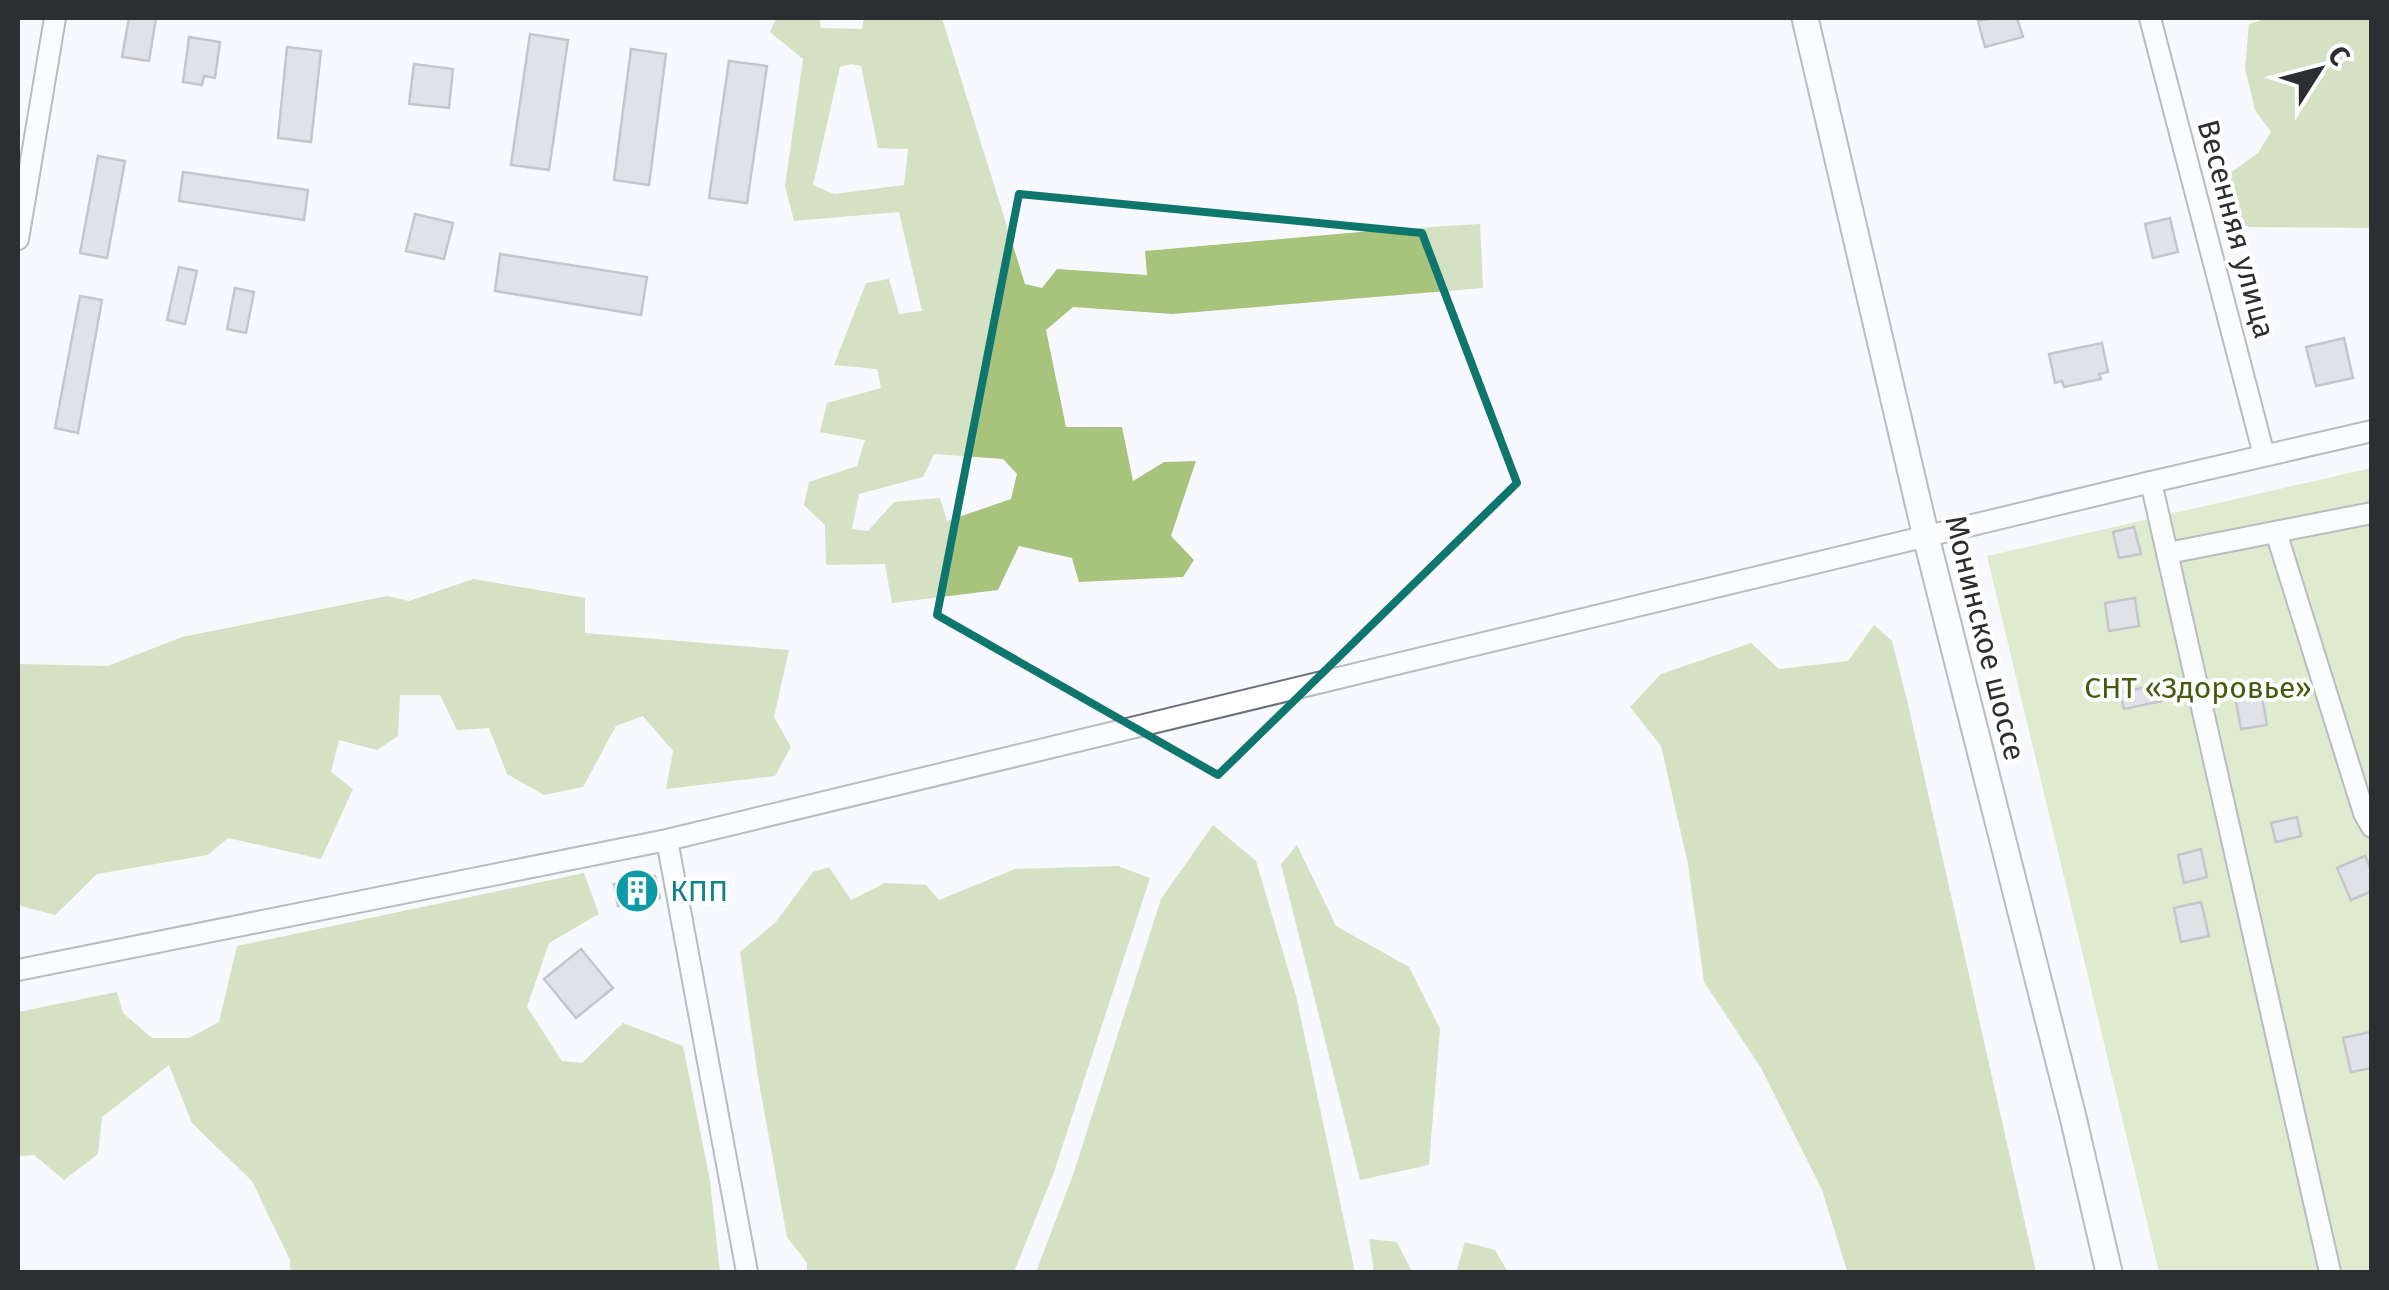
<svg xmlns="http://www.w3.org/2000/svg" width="2389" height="1290" font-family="'Fira Sans',sans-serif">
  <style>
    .green { fill: #bfda94 }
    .forest { fill: #a8c37c; fill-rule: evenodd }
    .building { fill: #c6c4cf; stroke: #888590; stroke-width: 2.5 }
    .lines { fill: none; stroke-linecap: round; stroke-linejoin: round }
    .minor-casing { stroke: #6c707a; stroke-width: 24 }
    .major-casing { stroke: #6c707a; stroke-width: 29 }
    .minor { stroke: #fff; stroke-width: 20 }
    .major { stroke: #fff; stroke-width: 25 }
    .marked { fill: none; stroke: #0f766e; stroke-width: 8; stroke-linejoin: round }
    .labels { text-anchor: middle; stroke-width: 8; stroke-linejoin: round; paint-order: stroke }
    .street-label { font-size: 30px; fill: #2c2e32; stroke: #fff }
    .park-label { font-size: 30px; fill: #445b0d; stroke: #fff }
    .culture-label { font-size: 30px; fill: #0d838f; stroke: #fff; text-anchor: start }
  </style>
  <rect width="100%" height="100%" fill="#f8f9fe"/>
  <polygon class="green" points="2371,468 2371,1272 2159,1272 1987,556"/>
  <g class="forest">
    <path d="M776,18H819L821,28L862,29L864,18H942L1025,284L1042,288L1057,269L1147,275L1145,251L1383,230L1480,224L1483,288L1173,314L1073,307L1046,330L1066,427H1122L1133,481L1164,462L1196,461L1171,536L1194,560L1183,577L1079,582L1072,558L1019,546L998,590L892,603L885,564L826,565L825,525L804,505L809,482L857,466L865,440L820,432L827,403L881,388L877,369L834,365L866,283L889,279L899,314L922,311L899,212L794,221L785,186L803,59L770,32ZM851,64L861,66L878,148L908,149L904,185L834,194L813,185L840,67ZM934,454L1003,459L1017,474L1011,499L947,521L940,498L894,502L868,531L852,529L859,494L923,477Z"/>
    <polygon points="2267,18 2371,18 2371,228 2250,227 2226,219 2217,203 2215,184 2258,153 2271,132 2255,110 2245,68 2249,24"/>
    <polygon points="473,579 585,598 585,633 789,650 774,717 791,747 775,776 666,789 673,751 643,716 616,726 583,787 544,795 507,774 489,728 457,730 440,695 400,695 398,736 377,750 339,740 331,772 353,789 321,859 228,838 208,855 97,874 55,915 21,906 18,902 18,664 108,666 182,637 387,596 409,601"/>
    <polygon points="1874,625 1892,641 1907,700 2036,1272 1844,1272 1847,1271 1822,1190 1761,1068 1704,982 1688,864 1661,746 1630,707 1661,674 1751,643 1779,669 1848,661"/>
    <polygon points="1213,825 1256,861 1296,996 1355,1272 1036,1272 1073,1175 1161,899"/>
    <polygon points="1297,845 1336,926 1409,967 1440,1029 1429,1165 1360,1180 1281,864"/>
    <polygon points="1118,866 1150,878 1054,1172 1014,1272 807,1272 807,1263 787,1237 758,1077 740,952 775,923 813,872 829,867 851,900 885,883 926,885 939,900 1015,869"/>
    <polygon points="584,873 599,914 549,943 527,1007 562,1061 582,1063 623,1023 683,1046 710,1181 720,1272 290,1272 290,1260 252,1181 192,1123 169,1065 102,1117 98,1154 64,1180 34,1155 18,1156 18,1012 117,992 123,1013 152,1038 189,1038 219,1022 237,946"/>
    <polygon points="1369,1239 1397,1242 1412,1272 1374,1272"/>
    <polygon points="1465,1242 1495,1250 1508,1272 1456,1272"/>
  </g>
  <g class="building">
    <polygon points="129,18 156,18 149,61 122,57"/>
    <polygon points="1992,18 2017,18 2023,37 1985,47 1978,21"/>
    <polygon points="530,34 568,40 549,170 511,165"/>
    <polygon points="189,37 220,42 215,78 204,76 202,85 183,82"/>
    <polygon points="287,47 321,51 311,142 278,138"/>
    <polygon points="631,49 666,54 649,185 614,180"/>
    <polygon points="729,61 767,66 747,203 709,198"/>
    <polygon points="414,64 453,69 449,108 409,104"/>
    <polygon points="98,156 125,161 107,258 80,253"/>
    <polygon points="183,172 308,190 304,220 179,201"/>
    <polygon points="415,214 453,223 444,259 406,251"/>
    <polygon points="2170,218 2178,252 2153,258 2145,224"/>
    <polygon points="500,254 647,277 641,315 495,291"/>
    <polygon points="179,267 197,271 185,324 167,320"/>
    <polygon points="235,288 254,292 246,333 227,329"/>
    <polygon points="80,296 102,300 78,433 55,428"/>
    <polygon points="2344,338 2353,378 2316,386 2306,347"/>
    <polygon points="2102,343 2108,372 2099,374 2101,379 2064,387 2062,381 2055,383 2049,354"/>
    <polygon points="2134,527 2141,554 2119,558 2113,532"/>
    <polygon points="2135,598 2139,626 2109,631 2105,603"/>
    <polygon points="2158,684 2162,701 2124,709 2120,693"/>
    <polygon points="2261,691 2267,725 2241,729 2235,696"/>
    <polygon points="2297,817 2301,836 2276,842 2271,823"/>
    <polygon points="2201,849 2207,877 2184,883 2178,855"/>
    <polygon points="2365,856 2372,872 2372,891 2351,900 2337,868"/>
    <polygon points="655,876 660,898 618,906 614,884"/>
    <polygon points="2201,902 2209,936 2181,942 2174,908"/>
    <polygon points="581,949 613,988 576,1018 544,979"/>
    <polygon points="2370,1032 2372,1068 2351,1072 2343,1038"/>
  </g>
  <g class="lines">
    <defs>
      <g id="minor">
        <polyline points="2150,18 2264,455"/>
        <polyline points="18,239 55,18"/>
        <polyline points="2151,482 2330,1272"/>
        <polyline points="2276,532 2364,813 2372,827"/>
        <polyline points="2168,553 2372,513"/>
        <polyline points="667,840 747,1272"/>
        <polyline points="18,970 667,840 2151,482 2372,431"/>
      </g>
      <polyline id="major" points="1805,18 1926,537 2073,1117 2109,1272"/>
    </defs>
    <use href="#minor" class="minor-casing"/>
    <use href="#major" class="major-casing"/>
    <use href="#minor" class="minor"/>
    <use href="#major" class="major"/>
  </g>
  <path d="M0 0H2389V1290H0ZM1019,194L1422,233L1517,483L1218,775L937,615Z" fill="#f8f9fe" fill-opacity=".55" fill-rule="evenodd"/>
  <path class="marked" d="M1019,194L1422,233L1517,483L1218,775L937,615Z"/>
  <defs>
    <symbol id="building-disc" viewBox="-11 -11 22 22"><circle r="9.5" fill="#0f9aa8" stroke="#fff"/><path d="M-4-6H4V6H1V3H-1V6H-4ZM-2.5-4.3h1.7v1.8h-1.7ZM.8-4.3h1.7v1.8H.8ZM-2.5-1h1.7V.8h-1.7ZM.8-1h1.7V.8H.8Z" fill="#fff"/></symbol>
  </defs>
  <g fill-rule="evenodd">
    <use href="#building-disc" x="612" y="866" width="50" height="50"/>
  </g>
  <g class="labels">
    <g class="street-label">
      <text transform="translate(2236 229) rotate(75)" y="10">Весенняя улица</text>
      <text transform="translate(1985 638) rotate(76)" y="10">Монинское шоссе</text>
    </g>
    <g class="park-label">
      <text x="2198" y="698">СНТ «Здоровье»</text>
    </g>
    <g class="culture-label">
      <text x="670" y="901">КПП</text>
    </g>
  </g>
  <rect width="2389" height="1290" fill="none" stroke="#2c2e32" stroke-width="40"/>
  <g transform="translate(2319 70) rotate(54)" stroke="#ffffff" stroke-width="8" paint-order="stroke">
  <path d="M0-8L18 38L0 25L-18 38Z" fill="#2c2e32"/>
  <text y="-15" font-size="28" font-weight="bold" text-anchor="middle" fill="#2c2e32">С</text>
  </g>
</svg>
